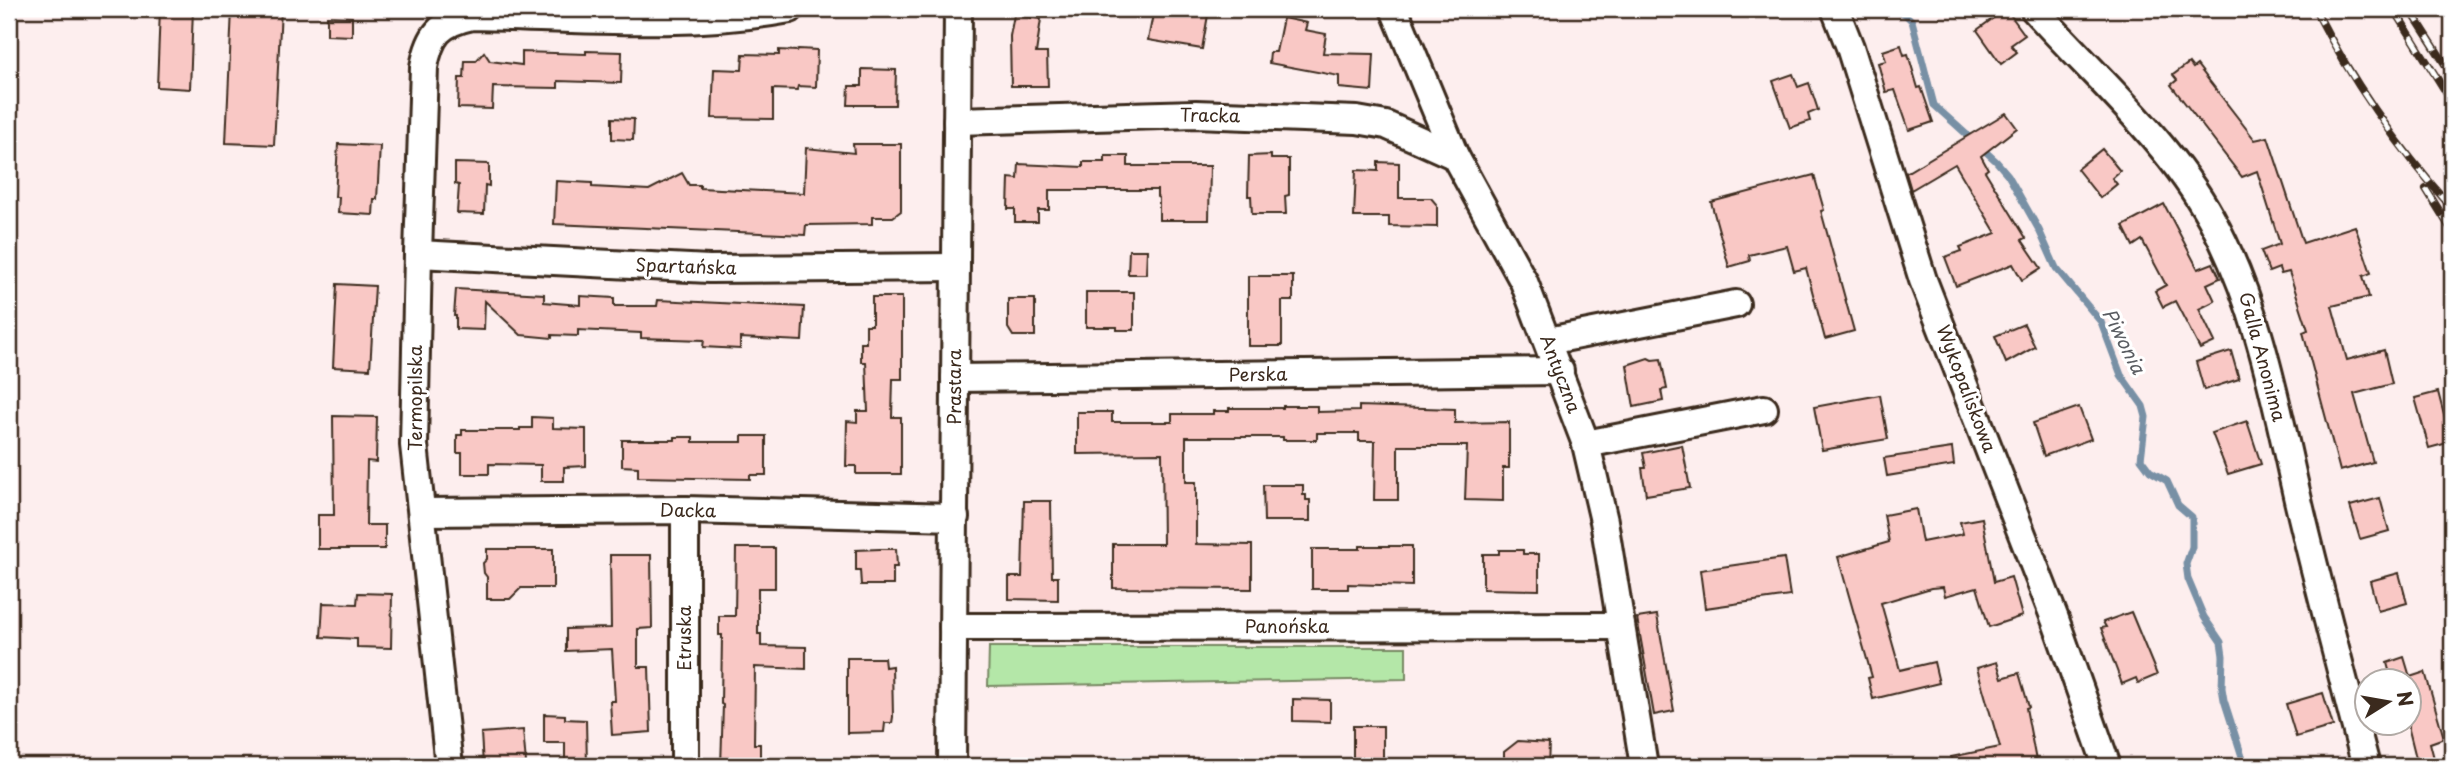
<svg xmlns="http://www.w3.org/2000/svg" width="2461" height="775" font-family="'Playpen Sans',sans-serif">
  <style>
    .green { fill: #b4e7a8; stroke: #788863; stroke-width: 2 }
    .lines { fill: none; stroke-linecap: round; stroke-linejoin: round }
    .stream { stroke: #7890a5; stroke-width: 7 }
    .building { fill: #f9c8c5; stroke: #3b2a1e; stroke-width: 2 }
    .minor-casing { stroke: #3b2a1e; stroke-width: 32 }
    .minor { stroke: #fff; stroke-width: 26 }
    .rail-casing { stroke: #3b2a1e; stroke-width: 8 }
    .rail { stroke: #fff; stroke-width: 5; stroke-dasharray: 16; stroke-linecap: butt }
    .labels { text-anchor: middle; stroke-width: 6; stroke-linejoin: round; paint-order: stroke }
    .street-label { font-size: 18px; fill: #3b2a1e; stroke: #fff }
    .water-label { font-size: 19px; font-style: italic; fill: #5a5d62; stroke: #fff }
  </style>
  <rect width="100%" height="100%" fill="#fdeeee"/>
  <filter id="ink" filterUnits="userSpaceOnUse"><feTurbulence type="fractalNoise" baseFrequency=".0143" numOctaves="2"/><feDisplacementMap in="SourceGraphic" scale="14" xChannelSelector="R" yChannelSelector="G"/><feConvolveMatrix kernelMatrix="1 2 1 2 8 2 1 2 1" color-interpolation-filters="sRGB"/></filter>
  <g filter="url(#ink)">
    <polygon class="green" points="989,647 1406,647 1406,679 988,686"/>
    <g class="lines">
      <polyline class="stream" points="1889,9 1905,14 1912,21 1934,105 1996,161 2008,175 2039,230 2056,268 2101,322 2121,375 2143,406 2146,417 2141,459 2150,471 2167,481 2178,505 2192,517 2192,547 2186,564 2188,579 2204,617 2221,642 2223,656 2222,688 2224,700 2245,766"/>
    </g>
    <g class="building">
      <polygon points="160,9 193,9 190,89 157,87"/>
      <polygon points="232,9 281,9 274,145 226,143"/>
      <polygon points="1154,9 1171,9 1208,15 1202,49 1148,40"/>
      <polygon points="2006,9 2025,35 2011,45 2017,52 2001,64 1977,30"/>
      <polygon points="1014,15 1041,19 1036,53 1047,53 1048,86 1011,86 1010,36"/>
      <polygon points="327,16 352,17 352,36 327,35"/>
      <polygon points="1283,18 1307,23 1305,30 1326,34 1323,53 1374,54 1372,91 1339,88 1339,76 1269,63 1270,52 1276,52"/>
      <polygon points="1901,45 1904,55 1908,54 1918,88 1921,87 1933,122 1909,130 1895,90 1886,92 1878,63 1886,61 1883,51"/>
      <polygon points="798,49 817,50 816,87 798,86 797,90 773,89 773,119 712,118 714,69 742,70 743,54 779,55 779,50 797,51"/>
      <polygon points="586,51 622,52 621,83 558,81 558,88 493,87 492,109 458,108 459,78 464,78 465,61 476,61 484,52 490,61 522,65 522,52 586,54"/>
      <polygon points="2189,63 2193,68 2197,65 2255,140 2268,137 2303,243 2355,226 2371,273 2363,276 2369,297 2332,306 2347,360 2384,350 2392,384 2354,394 2373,462 2340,471 2303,332 2308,330 2289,272 2281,274 2279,268 2269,272 2261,251 2280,244 2257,171 2242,177 2171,85 2177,80 2173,75"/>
      <polygon points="862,69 896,70 895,105 848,105 849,86 862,86"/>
      <polygon points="1793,74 1798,87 1809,83 1818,110 1808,114 1810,121 1790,128 1773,81"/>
      <polygon points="2006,113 2017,128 1981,156 1988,169 1985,171 2026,238 2022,240 2041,268 2022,280 2013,264 1956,286 1945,257 1962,251 1960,247 1996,233 1955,164 1911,190 1906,173"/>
      <polygon points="612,118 634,119 633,140 612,139"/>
      <polygon points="338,144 380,146 377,199 374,199 373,215 338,213 339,197 335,197"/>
      <polygon points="853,144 901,144 901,211 893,217 872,217 872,224 806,225 805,235 554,224 556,181 592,183 592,187 649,190 682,173 689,185 700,185 700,188 804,193 806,148 854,153"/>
      <polygon points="2102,149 2120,171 2112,178 2117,184 2100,198 2077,169"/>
      <polygon points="1271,155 1271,159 1289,159 1289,195 1285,196 1286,214 1252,214 1251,196 1248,196 1249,156"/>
      <polygon points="1105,156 1128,156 1128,166 1210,166 1209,220 1159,220 1159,198 1157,197 1157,190 1049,190 1049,210 1038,210 1038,222 1015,222 1015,209 1008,209 1009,178 1018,179 1019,164 1083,167 1083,162 1105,162"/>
      <polygon points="1378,162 1399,163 1399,198 1431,198 1437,205 1437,227 1389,226 1389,217 1354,217 1356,170 1378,171"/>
      <polygon points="455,163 489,164 489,186 485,185 484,214 457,213 459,185 455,184"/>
      <polygon points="1814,175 1824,210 1821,211 1854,331 1825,339 1806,268 1794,271 1787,246 1749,255 1750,261 1729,267 1711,202"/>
      <polygon points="2164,204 2198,269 2213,263 2220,278 2207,284 2215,301 2199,309 2215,342 2200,349 2175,301 2163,307 2155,291 2166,285 2142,240 2133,246 2123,226"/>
      <polygon points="1129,250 1147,250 1146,274 1128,274"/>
      <polygon points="1248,276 1293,276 1293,301 1282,301 1282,346 1248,346"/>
      <polygon points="337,284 375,286 370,369 333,367"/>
      <polygon points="456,289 544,294 544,302 580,305 580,296 614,298 614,306 657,306 658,300 804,307 802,341 740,338 740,349 703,347 704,340 641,338 641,333 578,330 578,336 552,335 552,338 521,335 485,301 484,330 456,329 456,316 454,316"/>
      <polygon points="1086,292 1134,292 1134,330 1117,330 1117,327 1086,327"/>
      <polygon points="872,297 902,297 902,379 893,379 892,417 901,417 901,474 856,474 856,466 846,466 847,421 857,422 857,411 868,411 866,362 861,362 861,343 866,343 866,325 872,325"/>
      <polygon points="1008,299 1035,299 1035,336 1013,336 1008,328"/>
      <polygon points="2024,324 2035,347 2006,363 1995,336"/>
      <polygon points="2231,351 2239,379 2204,390 2196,362"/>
      <polygon points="1648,358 1652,360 1661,359 1667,389 1661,390 1663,401 1634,407 1627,365"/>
      <polygon points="2438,392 2451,442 2429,448 2415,398"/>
      <polygon points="1880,395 1888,439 1822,450 1814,407"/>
      <polygon points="1283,406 1317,406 1317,412 1359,411 1359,406 1455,409 1455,423 1509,422 1509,468 1503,468 1503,501 1465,500 1467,446 1398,446 1398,500 1374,500 1375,441 1359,441 1359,433 1317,433 1317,440 1283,440 1283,437 1186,437 1186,482 1196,482 1196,544 1252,545 1252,589 1113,588 1113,544 1163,544 1162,453 1077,454 1077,412 1112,412 1112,422 1172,422 1172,414 1213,414 1213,411 1229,411 1229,408 1283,408"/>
      <polygon points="2079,407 2091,439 2044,456 2033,423"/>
      <polygon points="333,416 377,417 376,462 367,461 366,525 385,525 385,549 318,549 318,515 334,515"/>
      <polygon points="532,417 553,418 553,428 586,429 586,466 564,467 564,481 541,481 541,465 489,464 489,474 462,474 462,453 457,453 457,435 462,435 462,430 520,430 520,428 532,428"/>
      <polygon points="2247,421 2261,464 2228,474 2212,433"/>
      <polygon points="742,436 766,436 766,475 750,475 750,479 638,477 638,467 622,466 622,440 675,440 675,437 693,437 693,442 742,442"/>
      <polygon points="1682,445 1690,488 1646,495 1642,468 1646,468 1643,453"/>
      <polygon points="1952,448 1954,465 1887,476 1884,458"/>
      <polygon points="1263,485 1303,485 1303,495 1306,495 1306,500 1310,500 1310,521 1264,521"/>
      <polygon points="2380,498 2389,531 2360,539 2350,506"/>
      <polygon points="1024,501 1051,501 1052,577 1058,577 1058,600 1009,599 1009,577 1022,577"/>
      <polygon points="1916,509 1922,542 1963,534 1960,522 1982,518 1994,582 2011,577 2022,616 1989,627 1977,587 1945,596 1943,587 1931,588 1881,603 1900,670 1934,662 1939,683 1873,699 1868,678 1872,677 1838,557 1889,542 1884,515"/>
      <polygon points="1360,546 1412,546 1412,586 1348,584 1348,589 1312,589 1312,549 1360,549"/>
      <polygon points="736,548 775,548 775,588 758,588 758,634 761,634 761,646 806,647 806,669 755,667 754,744 760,744 760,766 721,766 723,705 721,704 722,635 719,635 719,616 735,616"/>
      <polygon points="487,549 553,549 553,588 521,588 510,599 487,599 487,577 484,573 483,563 487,559"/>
      <polygon points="880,549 896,549 897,567 893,567 893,585 861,585 860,570 856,570 856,550"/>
      <polygon points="1499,550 1523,550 1523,554 1539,554 1539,590 1483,589 1483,554 1499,554"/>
      <polygon points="610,555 651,555 652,628 638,629 638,667 649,667 651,732 612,735 610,701 615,701 612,649 566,651 566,629 611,628"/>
      <polygon points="1784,558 1790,596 1705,608 1700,570"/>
      <polygon points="2399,573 2407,603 2378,611 2370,581"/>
      <polygon points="358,593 392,594 391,648 357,647 357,639 321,637 323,603 357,604"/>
      <polygon points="2131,612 2157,675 2138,683 2136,678 2122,684 2101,628 2106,627 2103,622"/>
      <polygon points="1657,615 1674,711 1654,715 1637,618"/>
      <polygon points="2404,657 2410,677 2425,672 2444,738 2430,743 2436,766 2418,766 2409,730 2409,681 2392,681 2387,663"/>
      <polygon points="847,658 884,658 885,667 892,666 893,717 892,723 885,723 884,732 847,733"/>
      <polygon points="1997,662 2002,678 2019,673 2029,707 2026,708 2037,766 1952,766 1951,757 2000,747 1977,668"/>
      <polygon points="2323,693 2333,726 2296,737 2286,704"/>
      <polygon points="1293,699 1330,700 1330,722 1293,721"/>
      <polygon points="544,714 565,715 565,719 586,720 587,766 565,766 565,743 544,743"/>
      <rect x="1353" y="726" width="30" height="40"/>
      <polygon points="523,730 526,763 483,765 481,733"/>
      <polygon points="1518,741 1549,743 1548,766 1504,766 1504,752"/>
    </g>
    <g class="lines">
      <defs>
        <g id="minor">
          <polyline points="1394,9 1455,156 1524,282 1586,444 1604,521 1644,766"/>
          <polyline points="1835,9 1850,47 1923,280 2055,619 2107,766"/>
          <path d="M2034,9C2094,76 2167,139 2211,218C2259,306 2276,404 2298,500C2319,589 2343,678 2366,766"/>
          <polyline points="957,121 1196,114 1357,120 1386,125 1455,156"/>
          <polyline points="418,254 709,269 956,267"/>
          <polyline points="1548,341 1736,304"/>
          <polyline points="955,378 1560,371"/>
          <polyline points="1586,444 1764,409"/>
          <polyline points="422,512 685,510 955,517"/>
          <polyline points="953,627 1621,626"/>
          <path d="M449,766L414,445L418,254L424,67C430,35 439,23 472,16C577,18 686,28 790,9"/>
          <polyline points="685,766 685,510"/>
          <polyline points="952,766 958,9"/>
        </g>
      </defs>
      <use href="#minor" class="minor-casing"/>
      <use href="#minor" class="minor"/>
      <defs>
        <g id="rail">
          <path d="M2315,9C2352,82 2398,147 2452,208"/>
          <polyline points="2394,9 2452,102"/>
          <polyline points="2410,9 2452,75"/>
          <polyline points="2426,189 2452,231"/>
        </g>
      </defs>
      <use href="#rail" class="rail-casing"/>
      <use href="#rail" class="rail"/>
    </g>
  </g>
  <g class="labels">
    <g class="street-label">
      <text transform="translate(1210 116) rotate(1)" y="6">Tracka</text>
      <text transform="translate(686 267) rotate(2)" y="6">Spartańska</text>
      <text transform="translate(2262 357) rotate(75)" y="6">Galla Anonima</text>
      <text transform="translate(1560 374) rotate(69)" y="6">Antyczna</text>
      <text transform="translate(1258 375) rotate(-1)" y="6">Perska</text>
      <text transform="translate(955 387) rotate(-90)" y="6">Prastara</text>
      <text transform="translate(1966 389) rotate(69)" y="6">Wykopaliskowa</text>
      <text transform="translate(416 398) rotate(-90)" y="6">Termopilska</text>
      <text transform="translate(688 511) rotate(1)" y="6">Dacka</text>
      <text x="1287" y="633">Panońska</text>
      <text transform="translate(685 638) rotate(-90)" y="6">Etruska</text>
    </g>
    <g class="water-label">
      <text transform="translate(2124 341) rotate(63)" y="7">Piwonia</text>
    </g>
  </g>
  <rect width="2461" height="775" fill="none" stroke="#fff" stroke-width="35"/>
  <rect x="18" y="18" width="2426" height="740" fill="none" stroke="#3b2a1e" stroke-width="2.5" filter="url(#ink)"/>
  <g transform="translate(2388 702) rotate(79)"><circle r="33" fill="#ffffff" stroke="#b1aaa5" stroke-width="2"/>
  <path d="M0-5L12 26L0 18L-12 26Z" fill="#3b2a1e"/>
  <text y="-10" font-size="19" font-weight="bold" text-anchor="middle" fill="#3b2a1e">N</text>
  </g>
</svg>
